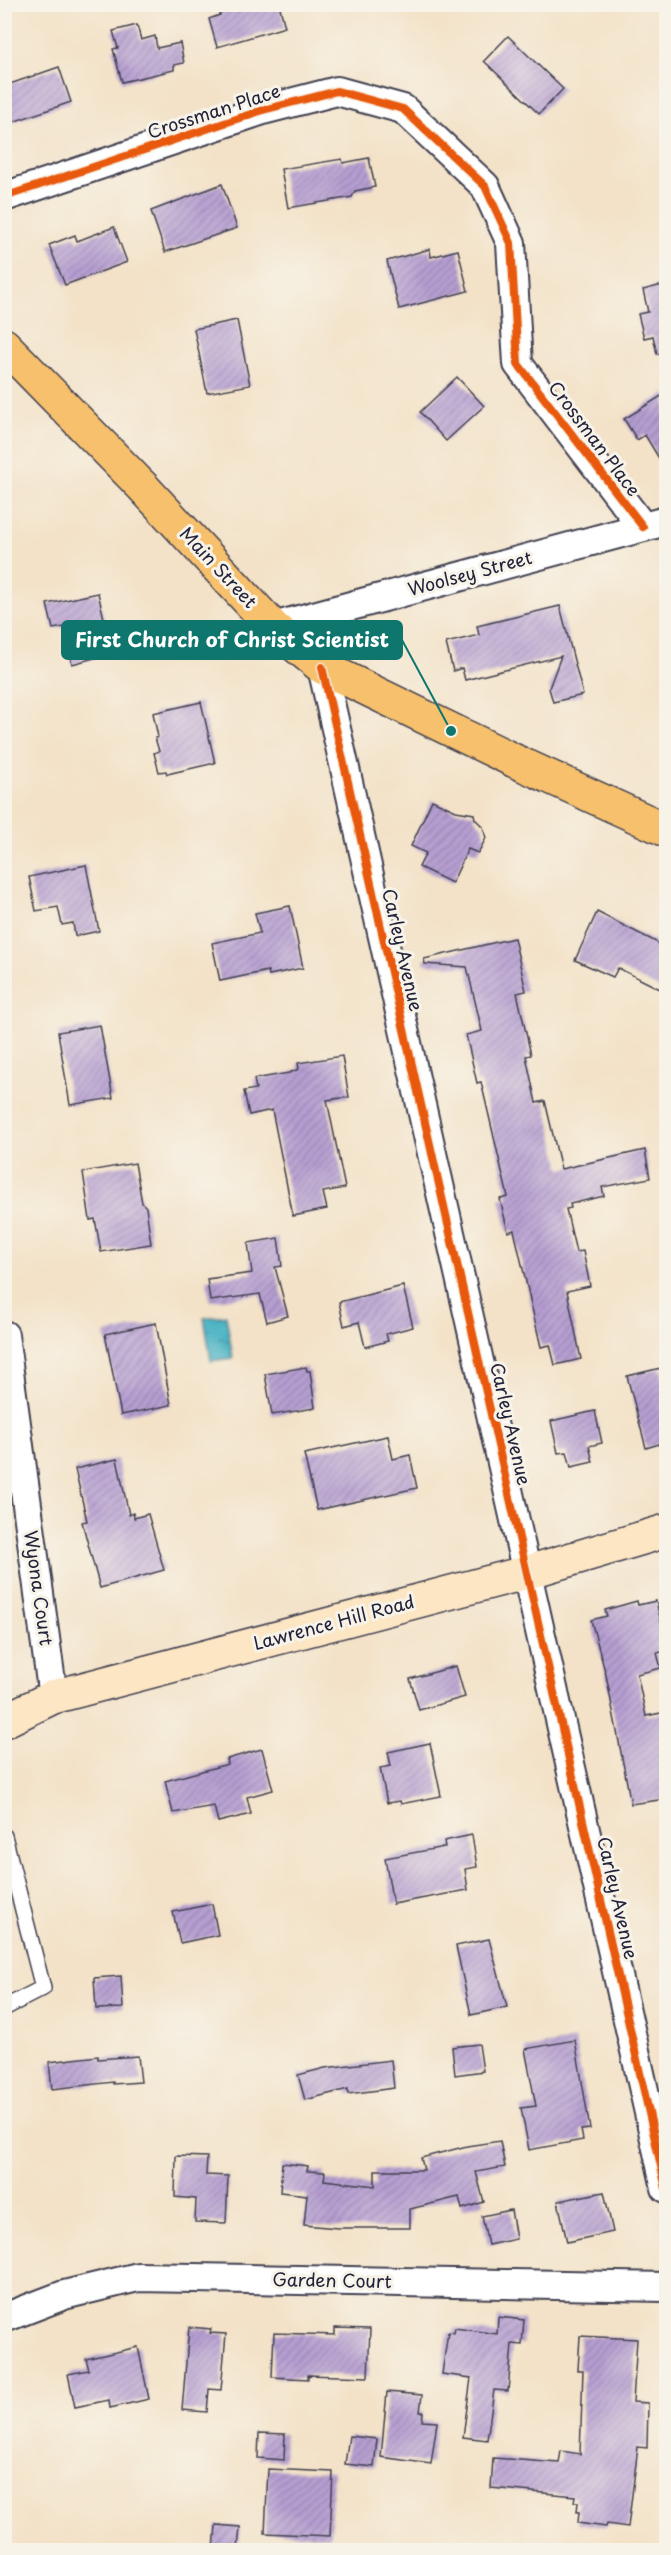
<svg xmlns="http://www.w3.org/2000/svg" width="671" height="2555" font-family="'Playpen Sans',sans-serif">
  <style>
    .water { fill: url(#water-ripples); stroke: #346a7f; stroke-width: 1.5 }
    .building { fill: url(#building-hatch) }
    .lines { fill: none; stroke-linecap: round; stroke-linejoin: round }
    .lane-casing { stroke: #413f50; stroke-width: 18 }
    .street-casing { stroke: #413f50; stroke-width: 32 }
    .secondary-casing { stroke: #413f50; stroke-width: 36 }
    .primary-casing { stroke: #413f50; stroke-width: 36 }
    .lane { stroke: #fff; stroke-width: 15 }
    .street { stroke: #fff; stroke-width: 28 }
    .secondary { stroke: #fce6c4; stroke-width: 33 }
    .primary { stroke: #f7c06c; stroke-width: 33 }
    .cycleway-casing { stroke: #f7f3e8; stroke-width: 11 }
    .cycleway { stroke: #e8590c; stroke-width: 8 }
    .labels { text-anchor: middle; stroke-width: 6; stroke-linejoin: round; paint-order: stroke }
    .street-label { font-size: 18px; fill: #22223b; stroke: #f7f3e8 }
    .leader { fill: none; stroke: #0f766e; stroke-width: 2 }
    .callout-dot { fill: #0f766e; stroke: #f7f3e8; stroke-width: 2 }
    .callout { fill: #0f766e; stroke: #0f766e; stroke-width: 2 }
    .callout-label { font-size: 20px; text-anchor: middle; font-weight: bold; fill: #fff }
  </style>
  <defs>
    <pattern id="water-ripples" width="26" height="14" patternUnits="userSpaceOnUse" patternTransform="scale(1.5)"><rect width="26" height="14" fill="#45b1c3"/><path d="M2 4q2-2 4 0t4 0M15 11q2-2 4 0t4 0" fill="none" stroke="#3990a0"/></pattern>
    <pattern id="building-hatch" width="6" height="6" patternUnits="userSpaceOnUse" patternTransform="scale(1.5)"><rect width="6" height="6" fill="#b69fd2"/><path d="M-1 1l2-2M0 6l6-6M5 7l2-2" fill="none" stroke="#9481ac"/></pattern>
  </defs>
  <rect width="100%" height="100%" fill="#f7f3e8"/>
  <filter id="ink" filterUnits="userSpaceOnUse"><feTurbulence type="fractalNoise" baseFrequency=".0167" numOctaves="2"/><feDisplacementMap in="SourceGraphic" scale="12" xChannelSelector="R" yChannelSelector="G"/><feConvolveMatrix kernelMatrix="1 2 1 2 8 2 1 2 1" color-interpolation-filters="sRGB"/></filter>
  <filter id="wash" filterUnits="userSpaceOnUse"><feTurbulence type="fractalNoise" baseFrequency=".008" numOctaves="4" result="noise"/><feDisplacementMap in="SourceGraphic" scale="24" xChannelSelector="R" yChannelSelector="G"/><feGaussianBlur stdDeviation="1.35" result="paint"/><feColorMatrix in="noise" values="0 0 0 0 0 0 0 0 0 0 0 0 0 0 0 0 0 1.4 0 .05"/><feComposite in="paint" operator="in"/></filter>
  <g filter="url(#wash)">
    <rect width="100%" height="100%" fill="#f3e2c8"/>
    <polygon class="water" points="226,1315 233,1358 211,1361 204,1318"/>
    <g id="blocks">
      <g class="building">
        <polygon points="217,4 279,4 285,27 217,47 209,19 220,15"/>
        <polygon points="137,25 141,40 155,36 157,48 180,43 184,63 174,65 174,70 122,82 113,49 118,48 113,31"/>
        <polygon points="508,36 563,89 539,114 484,61"/>
        <polygon points="59,67 71,102 4,125 4,86"/>
        <polygon points="369,158 375,187 355,191 352,197 288,208 281,169 342,159 343,163"/>
        <polygon points="222,184 237,228 165,252 151,211"/>
        <polygon points="114,227 127,262 65,285 49,245 75,235 77,241"/>
        <polygon points="430,249 431,257 458,250 468,291 399,309 387,261"/>
        <polygon points="666,284 666,353 657,354 653,336 644,338 638,314 648,312 643,290"/>
        <polygon points="237,320 250,385 207,393 194,329"/>
        <polygon points="457,377 484,406 446,441 420,412"/>
        <polygon points="666,393 666,470 645,435 637,440 624,419"/>
        <polygon points="98,593 109,640 99,642 102,656 72,664 64,627 53,629 47,604"/>
        <polygon points="560,606 583,695 553,702 549,688 561,656 465,680 462,668 453,671 446,643 479,635 477,626"/>
        <polygon points="201,702 215,763 167,774 166,771 159,772 154,753 159,751 155,738 158,737 153,713"/>
        <polygon points="432,800 456,811 474,814 475,819 483,827 486,838 478,853 468,849 452,883 419,867 426,853 411,846"/>
        <polygon points="86,865 99,931 75,936 73,923 62,925 58,907 36,911 29,877"/>
        <polygon points="290,906 303,968 269,975 268,971 220,981 212,943 260,933 255,913"/>
        <polygon points="597,912 666,947 666,992 618,968 613,977 575,960"/>
        <polygon points="514,938 526,991 517,993 531,1055 526,1056 536,1103 545,1101 561,1169 645,1150 650,1178 602,1187 604,1196 570,1204 571,1208 566,1209 576,1252 583,1251 590,1286 567,1291 581,1359 555,1365 550,1345 541,1347 514,1230 508,1232 500,1199 508,1197 481,1082 477,1083 466,1035 482,1031 467,967 425,964 424,959"/>
        <polygon points="100,1025 113,1098 70,1105 58,1032"/>
        <polygon points="342,1056 349,1097 327,1100 345,1188 323,1192 327,1209 293,1216 272,1110 249,1115 244,1091 256,1089 254,1079 289,1073 299,1069 298,1063"/>
        <polygon points="135,1163 142,1203 146,1207 151,1244 101,1252 95,1219 90,1220 83,1172"/>
        <polygon points="278,1238 282,1266 275,1267 288,1316 267,1322 260,1294 210,1301 207,1279 252,1273 248,1243"/>
        <polygon points="403,1286 413,1327 386,1334 388,1341 365,1347 359,1322 344,1326 339,1302"/>
        <polygon points="156,1323 171,1405 121,1415 105,1334"/>
        <polygon points="306,1367 307,1371 310,1371 315,1408 272,1415 265,1374"/>
        <polygon points="661,1368 666,1391 666,1442 646,1448 627,1376"/>
        <polygon points="595,1411 602,1443 589,1446 593,1462 571,1467 567,1452 558,1453 551,1421"/>
        <polygon points="388,1436 393,1459 410,1455 417,1488 317,1510 304,1454"/>
        <polygon points="117,1459 129,1515 133,1513 134,1518 148,1514 164,1570 100,1588 82,1522 87,1521 75,1469"/>
        <polygon points="637,1601 638,1605 656,1601 666,1641 666,1651 657,1653 661,1668 637,1674 646,1716 666,1712 666,1799 631,1804 606,1675 591,1620 607,1616 605,1610"/>
        <polygon points="456,1666 465,1697 419,1710 410,1679"/>
        <polygon points="430,1743 441,1796 401,1804 400,1801 387,1803 380,1768 391,1766 388,1752"/>
        <polygon points="262,1749 273,1790 247,1797 251,1814 218,1822 214,1806 173,1813 165,1781 228,1764 227,1759"/>
        <polygon points="472,1835 477,1867 465,1869 468,1890 393,1904 385,1858 445,1847 444,1841"/>
        <polygon points="212,1904 218,1935 180,1943 173,1912"/>
        <polygon points="489,1939 507,2007 471,2015 456,1946"/>
        <polygon points="121,1976 123,2008 96,2009 94,1978"/>
        <polygon points="575,2040 590,2129 581,2130 583,2140 529,2150 521,2108 536,2106 525,2049"/>
        <polygon points="479,2044 483,2071 455,2075 452,2047"/>
        <polygon points="98,2056 98,2059 138,2056 141,2082 113,2084 113,2082 52,2089 49,2062"/>
        <polygon points="391,2060 394,2088 348,2094 348,2089 305,2100 298,2075 325,2068"/>
        <polygon points="500,2141 505,2167 476,2172 484,2202 462,2209 459,2197 410,2209 410,2228 338,2228 304,2225 307,2195 280,2192 282,2163 308,2166 307,2171 325,2172 324,2180 375,2186 375,2170 424,2170 421,2158 467,2146"/>
        <polygon points="176,2156 207,2157 206,2175 228,2176 226,2223 195,2222 196,2199 175,2197"/>
        <polygon points="604,2192 613,2232 567,2242 558,2201"/>
        <polygon points="511,2210 516,2239 488,2245 482,2216"/>
        <polygon points="498,2317 524,2320 522,2345 512,2344 508,2391 494,2390 487,2440 463,2437 471,2378 442,2374 448,2332 454,2333 455,2328 497,2334"/>
        <polygon points="189,2327 211,2329 210,2333 226,2334 221,2390 209,2389 207,2412 182,2410"/>
        <polygon points="335,2328 370,2329 368,2377 308,2375 308,2379 272,2377 274,2333 335,2335"/>
        <polygon points="580,2336 637,2339 633,2402 648,2403 647,2448 638,2447 628,2527 607,2524 606,2527 578,2523 579,2512 577,2512 578,2502 574,2502 575,2496 491,2488 493,2458 559,2463 561,2451 580,2454 583,2370 578,2370"/>
        <polygon points="138,2347 149,2399 110,2408 109,2400 75,2407 68,2374 89,2370 86,2359"/>
        <polygon points="387,2392 422,2395 420,2412 423,2412 422,2421 437,2422 431,2464 381,2457"/>
        <polygon points="259,2433 285,2434 284,2460 258,2458"/>
        <polygon points="349,2436 377,2439 374,2467 345,2464"/>
        <polygon points="268,2469 333,2472 330,2536 265,2533"/>
        <polygon points="216,2525 240,2527 238,2550 214,2550"/>
      </g>
    </g>
  </g>
  <g filter="url(#ink)">
    <use href="#blocks" fill-opacity="0" stroke="#413f50" stroke-width="1.5"/>
    <g class="lines">
      <defs>
        <polyline id="lane" points="4,1836 43,1988 4,2008"/>
        <g id="street">
          <polyline points="4,197 263,110 337,91 403,109 485,186 511,243 518,364 643,527"/>
          <polyline points="273,627 666,521"/>
          <polyline points="322,667 666,2188"/>
          <polyline points="4,1335 53,1697"/>
          <polyline points="4,2318 64,2295 138,2277 666,2287"/>
        </g>
        <polyline id="secondary" points="4,1721 53,1697 528,1572 666,1531"/>
        <polyline id="primary" points="4,345 142,486 273,627 322,667 515,761 666,830"/>
      </defs>
      <use href="#lane" class="lane-casing"/>
      <use href="#street" class="street-casing"/>
      <use href="#secondary" class="secondary-casing"/>
      <use href="#primary" class="primary-casing"/>
      <use href="#lane" class="lane"/>
      <use href="#street" class="street"/>
      <use href="#secondary" class="secondary"/>
      <use href="#primary" class="primary"/>
      <defs>
        <g id="cycleway">
          <polyline points="4,197 263,110 337,91 403,109 485,186 511,243 518,364 643,527"/>
          <polyline points="322,667 666,2188"/>
        </g>
      </defs>
      <use href="#cycleway" class="cycleway-casing"/>
      <use href="#cycleway" class="cycleway"/>
    </g>
  </g>
  <g class="labels">
    <g class="street-label">
      <text transform="translate(214 112) rotate(-18)" y="6">Crossman Place</text>
      <text transform="translate(594 439) rotate(53)" y="6">Crossman Place</text>
      <text transform="translate(218 568) rotate(47)" y="6">Main Street</text>
      <text transform="translate(470 574) rotate(-15)" y="6">Woolsey Street</text>
      <text transform="translate(402 950) rotate(77)" y="6">Carley Avenue</text>
      <text transform="translate(510 1424) rotate(77)" y="6">Carley Avenue</text>
      <text transform="translate(38 1588) rotate(82)" y="6">Wyona Court</text>
      <text transform="translate(334 1623) rotate(-15)" y="6">Lawrence Hill Road</text>
      <text transform="translate(617 1898) rotate(77)" y="6">Carley Avenue</text>
      <text transform="translate(332 2281) rotate(1)" y="6">Garden Court</text>
    </g>
  </g>
  <path class="leader" d="M451 731L402 640"/>
  <circle class="callout-dot" cx="451" cy="731" r="6"/>
  <rect class="callout" x="62" y="621" width="340" height="38" rx="6"/>
  <g class="callout-label">
    <text x="232" y="647">First Church of Christ Scientist</text>
  </g>
  <rect width="671" height="2555" fill="none" stroke="#f7f3e8" stroke-width="24"/>
</svg>
